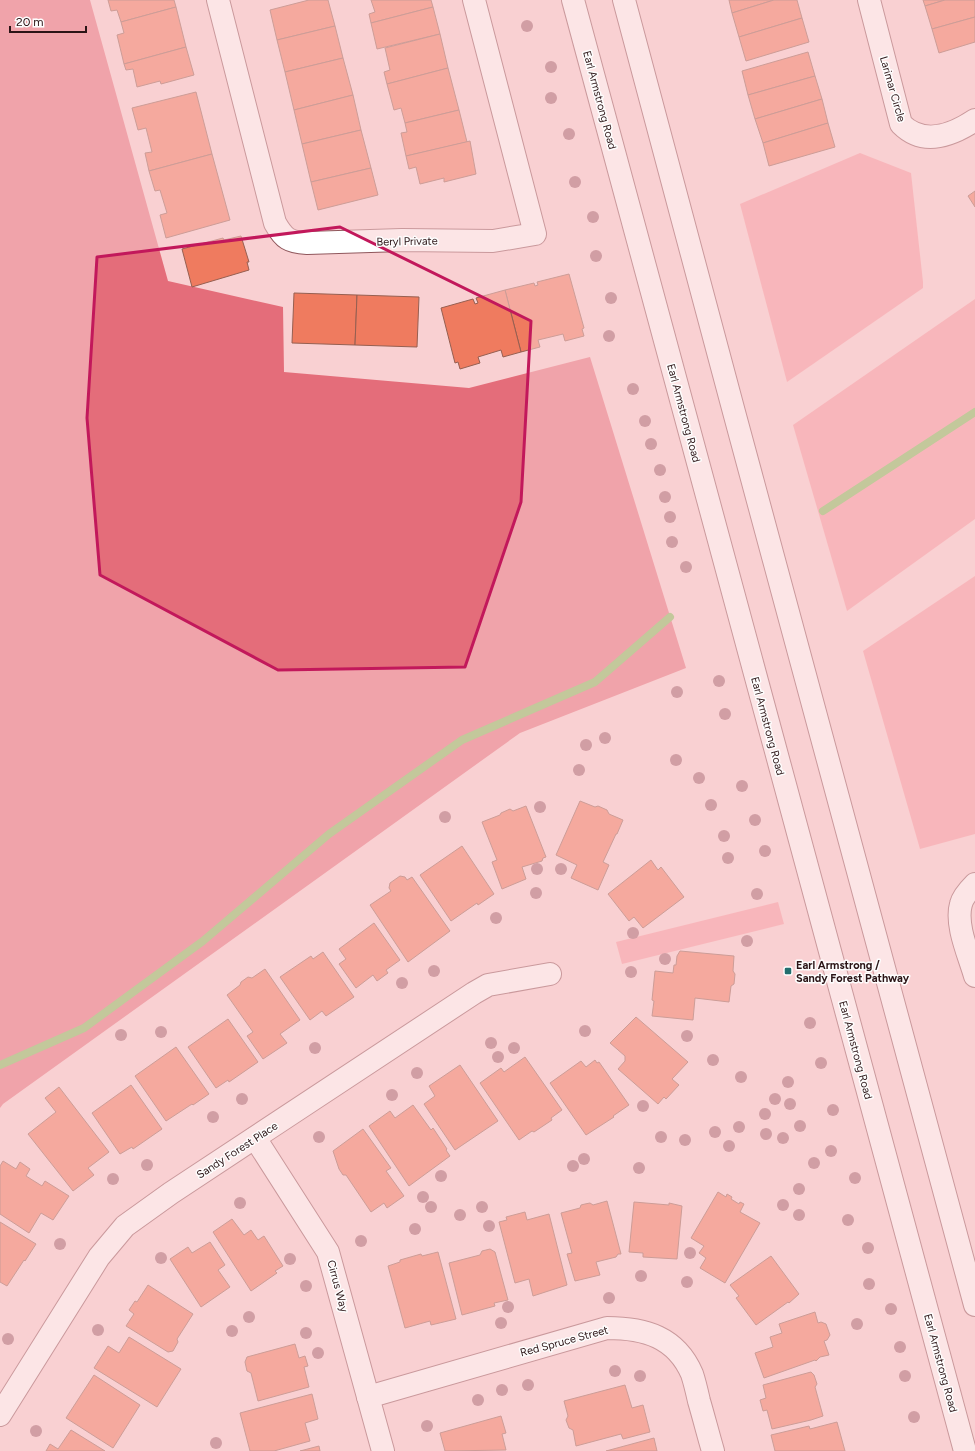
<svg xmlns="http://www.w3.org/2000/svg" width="975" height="1451" font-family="Figtree,sans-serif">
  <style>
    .green { fill: #f798a0 }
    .forest { fill: #e46d7a }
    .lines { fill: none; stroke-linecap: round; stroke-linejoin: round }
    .stream { stroke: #80be59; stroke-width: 8 }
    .building { fill: #ef7b5f; stroke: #965f51 }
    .minor-casing { stroke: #90575c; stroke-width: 24 }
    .secondary-casing { stroke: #90575c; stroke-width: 24 }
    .minor { stroke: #fff; stroke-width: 22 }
    .secondary { stroke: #fff; stroke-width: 22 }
    .tree { fill: #9f626d }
    .marked { fill: none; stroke: #c2185b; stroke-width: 3; stroke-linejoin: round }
    .poi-dot { fill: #236e6e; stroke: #fdfdfd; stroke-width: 1.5 }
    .labels { text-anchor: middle; stroke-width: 3; stroke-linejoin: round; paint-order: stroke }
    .street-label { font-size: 11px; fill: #2b1416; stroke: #fdfdfd }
    .poi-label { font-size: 11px; font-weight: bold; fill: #2b1416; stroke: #fdfdfd; text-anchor: start }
  </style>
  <rect width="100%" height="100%" fill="#f9d0d2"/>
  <g class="green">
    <polygon points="860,153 911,173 923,282 923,288 787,382 740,204"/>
    <polygon points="975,299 975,519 847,611 793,425"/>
    <polygon points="975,576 975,834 920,849 863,651"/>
    <polygon points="778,902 784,924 622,964 616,942"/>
  </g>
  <polygon class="forest" points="0,0 90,0 168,281 283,307 284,372 469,388 590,357 686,668 520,733 3,1104 0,1108"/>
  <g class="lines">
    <g class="stream">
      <polyline points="823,511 975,412"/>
      <polyline points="0,1065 84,1028 203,941 329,834 462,740 595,682 670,617"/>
    </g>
  </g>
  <g class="building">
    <polygon points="108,0 174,0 176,7 121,22 117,10 111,11"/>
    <polygon points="309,0 328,0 335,26 277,40 270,10"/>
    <polygon points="371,0 431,0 433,7 371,23 369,14 375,12"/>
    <polygon points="729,0 774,0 732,13"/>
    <polygon points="774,0 797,0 802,18 739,37 732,13"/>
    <polygon points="923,0 945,0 925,6"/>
    <polygon points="945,0 975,0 975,17 932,29 925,6"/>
    <polygon points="176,7 186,47 124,64 117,35 124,33 121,22"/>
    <polygon points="433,7 440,34 377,49 371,23"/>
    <polygon points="975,17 975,42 939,53 932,29"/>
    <polygon points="802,18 809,42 746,61 739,37"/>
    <polygon points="335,26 343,58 285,72 277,40"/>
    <polygon points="440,34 448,68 387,84 384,72 390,70 385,48"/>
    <polygon points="186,47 194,75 161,84 160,81 137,87 133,69 126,70 124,64"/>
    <polygon points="808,52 815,76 748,95 742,71"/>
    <polygon points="343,58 353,95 294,110 285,72"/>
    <polygon points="448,68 459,110 405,123 401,108 394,110 387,84"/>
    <polygon points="815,76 822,99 755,119 748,95"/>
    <polygon points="196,92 212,154 149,171 145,153 152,152 146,128 138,130 132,108"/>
    <polygon points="353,95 361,130 302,144 294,110"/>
    <polygon points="822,99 828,123 763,143 755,119"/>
    <polygon points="459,110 467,142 406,156 401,133 407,132 405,123"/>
    <polygon points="828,123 835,147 769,166 763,143"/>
    <polygon points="361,130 371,168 311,182 302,144"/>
    <polygon points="470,141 476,174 444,182 444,178 420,184 416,167 409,169 406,156"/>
    <polygon points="212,154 230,220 166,238 160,215 167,213 160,190 155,191 149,171"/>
    <polygon points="371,168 378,195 318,210 311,182"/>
    <polygon points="975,191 975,207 968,196"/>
    <polygon points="241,236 249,262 247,262 249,270 192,287 182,249 223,238 224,240"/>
    <polygon points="569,274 584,328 582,329 584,336 565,341 563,334 538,340 540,347 521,352 505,290 534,283 535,286 538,285 537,282"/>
    <polygon points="505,290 521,352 503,357 501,350 478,357 480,363 460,369 458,362 455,363 441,308 473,299 475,304 478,303 476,298"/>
    <polygon points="294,293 357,295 355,345 292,343"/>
    <polygon points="357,295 419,297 417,347 355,345"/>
    <polygon points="580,801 595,807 598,806 607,810 609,814 623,820 617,834 616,834 603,862 609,865 598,890 571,878 577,865 556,855"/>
    <polygon points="526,806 546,857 543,858 542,861 522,867 526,879 502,889 492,862 497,860 482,822 500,815 501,813 510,809 513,811"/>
    <polygon points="462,846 494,894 478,905 477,903 451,921 420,875"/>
    <polygon points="651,860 658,870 661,867 684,897 643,928 634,917 629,921 608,894"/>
    <polygon points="400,876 405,877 407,880 412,877 450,931 408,962 370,905 391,891 389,888 390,883"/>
    <polygon points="374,923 400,960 386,970 388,973 377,981 373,975 356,988 339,964 346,959 339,949"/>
    <polygon points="680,951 734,956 733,971 735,974 734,984 731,986 729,1002 695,998 693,1020 652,1016 654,1001 652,1000 655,971 673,973 674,965 676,965 677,956"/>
    <polygon points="323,952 354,997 326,1016 322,1011 310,1020 280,977 311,956 313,959"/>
    <polygon points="265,969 300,1020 280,1034 287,1043 263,1059 247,1036 253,1032 227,995 240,985 241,982 248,977 252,978"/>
    <polygon points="636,1017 688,1062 672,1079 679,1085 666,1099 664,1097 658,1104 618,1069 625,1061 625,1056 610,1043"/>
    <polygon points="228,1019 258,1062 229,1082 228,1080 216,1088 188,1047"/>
    <polygon points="176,1047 209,1094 193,1105 192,1104 166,1121 135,1076"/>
    <polygon points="525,1057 562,1110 551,1118 552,1120 534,1132 532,1131 519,1140 480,1083 501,1068 504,1072"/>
    <polygon points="595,1060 597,1063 599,1062 629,1105 613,1116 614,1117 586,1135 550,1083 581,1061 586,1067"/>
    <polygon points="460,1065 498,1121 455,1150 424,1104 435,1096 429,1086"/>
    <polygon points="131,1085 162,1129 133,1149 132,1147 120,1154 92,1113"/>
    <polygon points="59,1087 109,1152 88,1168 94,1175 73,1191 28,1134 56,1112 45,1098"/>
    <polygon points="413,1105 431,1130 433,1128 447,1149 446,1150 450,1156 409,1186 369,1126 390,1111 395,1118"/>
    <polygon points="363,1129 391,1168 386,1171 404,1196 387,1208 384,1203 371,1212 346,1175 343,1175 339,1169 333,1151"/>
    <polygon points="3,1161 16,1169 20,1162 30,1169 26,1176 42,1186 45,1181 69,1196 53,1220 41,1213 29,1233 0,1214 0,1166"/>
    <polygon points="718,1192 726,1197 727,1194 732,1197 731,1199 739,1204 740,1202 744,1204 740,1212 760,1223 725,1283 700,1268 706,1258 699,1253 704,1246 691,1238"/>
    <polygon points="607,1201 621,1254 618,1254 616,1257 596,1262 600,1275 575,1281 567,1254 572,1253 561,1213 580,1208 581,1205 585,1204 590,1203 593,1205"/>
    <polygon points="634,1202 669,1205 669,1203 682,1206 677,1259 643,1257 643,1253 629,1252"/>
    <polygon points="525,1212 527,1220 549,1214 567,1285 533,1296 529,1279 515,1283 499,1222 507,1220 506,1217"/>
    <polygon points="232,1219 244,1235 251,1230 258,1240 264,1236 283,1266 275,1271 277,1273 251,1291 213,1232"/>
    <polygon points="0,1222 36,1244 25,1261 24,1260 7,1286 0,1282"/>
    <polygon points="210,1242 225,1265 218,1270 230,1287 201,1307 170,1259 188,1247 192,1253"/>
    <polygon points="490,1249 495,1252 508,1300 494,1303 495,1306 462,1315 449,1263 480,1255 482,1251"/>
    <polygon points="438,1252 456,1319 431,1325 430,1321 405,1328 388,1266 400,1262 400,1260 421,1254 422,1256"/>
    <polygon points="771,1256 799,1294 789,1303 788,1302 756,1325 736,1298 739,1296 730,1285"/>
    <polygon points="148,1285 193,1314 177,1339 178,1342 173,1351 168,1352 126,1326 134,1314 129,1310 135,1301 137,1302"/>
    <polygon points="815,1312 818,1323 821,1322 826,1324 830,1335 827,1340 824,1341 829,1355 820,1357 816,1361 815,1360 764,1378 755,1353 773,1347 770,1337 782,1333 779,1324"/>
    <polygon points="129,1337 181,1369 157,1407 94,1368 108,1346 119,1353"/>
    <polygon points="295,1344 299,1358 305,1356 308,1366 304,1367 309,1387 258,1401 251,1373 247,1371 245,1362 247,1357"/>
    <polygon points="811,1372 814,1375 817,1384 815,1387 823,1416 811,1420 772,1429 767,1410 763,1411 760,1400 766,1398 763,1385"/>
    <polygon points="94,1375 140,1405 113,1448 66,1418"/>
    <polygon points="625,1385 632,1408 643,1405 650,1432 623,1439 621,1434 576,1446 573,1430 569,1428 566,1420 568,1416 564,1401"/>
    <polygon points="312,1394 318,1419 305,1423 310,1441 274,1451 250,1451 240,1413"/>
    <polygon points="501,1416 506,1433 502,1434 506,1450 445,1451 440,1433"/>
    <polygon points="837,1422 845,1451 775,1451 771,1435 809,1426 810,1429"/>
    <polygon points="71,1430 105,1451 46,1451 50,1444 58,1449"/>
    <polygon points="654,1438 657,1451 606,1451"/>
    <polygon points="319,1446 320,1451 300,1451"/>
  </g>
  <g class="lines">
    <defs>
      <g id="minor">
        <path d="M218,0L275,223C284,239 289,242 307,243L402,240L493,241L535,234L474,0"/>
        <path d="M869,0L901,124C923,146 951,136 975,120"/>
        <path d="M975,884C970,889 963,896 961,904C955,925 969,955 975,976"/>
        <polyline points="255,1138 328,1252 383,1451"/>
        <path d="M368,1397L607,1328C645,1328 676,1337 692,1374C695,1383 697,1392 699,1401C704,1418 708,1434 713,1451"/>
        <polyline points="0,1415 99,1257 125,1226 171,1193 474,993 488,985 550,974"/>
      </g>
      <g id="secondary">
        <polyline points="573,0 965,1451"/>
        <polyline points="624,0 734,412 975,1305"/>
      </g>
    </defs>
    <use href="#minor" class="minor-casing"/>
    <use href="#secondary" class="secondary-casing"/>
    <use href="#minor" class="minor"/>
    <use href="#secondary" class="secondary"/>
  </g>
  <g class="tree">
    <circle cx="527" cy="26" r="6"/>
    <circle cx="551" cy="67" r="6"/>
    <circle cx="551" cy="98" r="6"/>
    <circle cx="569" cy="134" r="6"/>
    <circle cx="575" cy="182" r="6"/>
    <circle cx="593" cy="217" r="6"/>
    <circle cx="596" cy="256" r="6"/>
    <circle cx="611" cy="298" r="6"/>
    <circle cx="609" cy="336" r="6"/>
    <circle cx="633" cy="389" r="6"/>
    <circle cx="645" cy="421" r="6"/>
    <circle cx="651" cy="444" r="6"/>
    <circle cx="660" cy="470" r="6"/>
    <circle cx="665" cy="497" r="6"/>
    <circle cx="670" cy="517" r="6"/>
    <circle cx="672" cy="542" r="6"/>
    <circle cx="686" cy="567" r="6"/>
    <circle cx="719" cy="681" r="6"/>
    <circle cx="677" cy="692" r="6"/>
    <circle cx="725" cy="714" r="6"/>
    <circle cx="605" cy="738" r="6"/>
    <circle cx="586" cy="745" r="6"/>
    <circle cx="676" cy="760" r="6"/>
    <circle cx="579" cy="770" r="6"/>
    <circle cx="699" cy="778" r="6"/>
    <circle cx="742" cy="786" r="6"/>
    <circle cx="711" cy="805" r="6"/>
    <circle cx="540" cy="807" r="6"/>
    <circle cx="445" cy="817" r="6"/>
    <circle cx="755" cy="820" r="6"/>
    <circle cx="724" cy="836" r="6"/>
    <circle cx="765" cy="851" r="6"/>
    <circle cx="728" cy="858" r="6"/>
    <circle cx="537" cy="869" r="6"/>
    <circle cx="561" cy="869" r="6"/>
    <circle cx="536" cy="893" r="6"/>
    <circle cx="757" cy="894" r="6"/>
    <circle cx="496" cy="918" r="6"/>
    <circle cx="633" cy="933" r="6"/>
    <circle cx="747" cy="941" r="6"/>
    <circle cx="665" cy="959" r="6"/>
    <circle cx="434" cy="971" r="6"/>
    <circle cx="631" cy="972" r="6"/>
    <circle cx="402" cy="983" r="6"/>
    <circle cx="810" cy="1023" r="6"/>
    <circle cx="585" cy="1031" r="6"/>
    <circle cx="161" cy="1032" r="6"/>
    <circle cx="121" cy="1035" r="6"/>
    <circle cx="687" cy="1036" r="6"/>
    <circle cx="491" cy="1043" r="6"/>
    <circle cx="315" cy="1048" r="6"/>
    <circle cx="514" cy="1048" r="6"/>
    <circle cx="498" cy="1057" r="6"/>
    <circle cx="713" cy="1060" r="6"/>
    <circle cx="821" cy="1063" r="6"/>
    <circle cx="417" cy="1073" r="6"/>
    <circle cx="741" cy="1077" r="6"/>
    <circle cx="788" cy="1082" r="6"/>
    <circle cx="392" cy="1095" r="6"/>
    <circle cx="242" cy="1099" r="6"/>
    <circle cx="775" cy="1099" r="6"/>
    <circle cx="790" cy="1104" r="6"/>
    <circle cx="643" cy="1106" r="6"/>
    <circle cx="833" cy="1110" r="6"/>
    <circle cx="765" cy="1114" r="6"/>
    <circle cx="213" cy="1117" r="6"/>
    <circle cx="800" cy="1126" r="6"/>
    <circle cx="739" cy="1127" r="6"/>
    <circle cx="715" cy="1132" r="6"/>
    <circle cx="766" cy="1134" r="6"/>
    <circle cx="319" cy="1137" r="6"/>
    <circle cx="661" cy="1137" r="6"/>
    <circle cx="783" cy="1138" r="6"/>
    <circle cx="685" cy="1140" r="6"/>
    <circle cx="729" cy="1146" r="6"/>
    <circle cx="831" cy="1151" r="6"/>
    <circle cx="584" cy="1159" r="6"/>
    <circle cx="814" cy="1163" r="6"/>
    <circle cx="147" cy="1165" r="6"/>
    <circle cx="573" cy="1166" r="6"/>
    <circle cx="639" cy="1168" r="6"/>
    <circle cx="441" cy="1176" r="6"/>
    <circle cx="855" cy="1178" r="6"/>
    <circle cx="113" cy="1179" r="6"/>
    <circle cx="799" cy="1189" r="6"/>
    <circle cx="423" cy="1197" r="6"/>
    <circle cx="240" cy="1203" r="6"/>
    <circle cx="783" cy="1205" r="6"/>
    <circle cx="431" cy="1207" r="6"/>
    <circle cx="482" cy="1207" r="6"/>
    <circle cx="460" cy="1215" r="6"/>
    <circle cx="799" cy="1215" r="6"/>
    <circle cx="848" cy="1220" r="6"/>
    <circle cx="489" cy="1226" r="6"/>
    <circle cx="415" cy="1229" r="6"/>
    <circle cx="361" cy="1241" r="6"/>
    <circle cx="60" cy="1244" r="6"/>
    <circle cx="868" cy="1248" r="6"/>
    <circle cx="690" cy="1253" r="6"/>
    <circle cx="161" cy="1258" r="6"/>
    <circle cx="290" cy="1259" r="6"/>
    <circle cx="641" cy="1276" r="6"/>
    <circle cx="687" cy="1282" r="6"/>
    <circle cx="869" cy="1284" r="6"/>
    <circle cx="306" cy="1286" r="6"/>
    <circle cx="609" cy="1298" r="6"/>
    <circle cx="508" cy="1307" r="6"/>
    <circle cx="891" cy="1309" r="6"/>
    <circle cx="249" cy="1317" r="6"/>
    <circle cx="501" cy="1323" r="6"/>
    <circle cx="857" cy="1324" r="6"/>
    <circle cx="98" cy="1330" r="6"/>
    <circle cx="232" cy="1331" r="6"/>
    <circle cx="306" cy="1333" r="6"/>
    <circle cx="8" cy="1339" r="6"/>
    <circle cx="900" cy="1347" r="6"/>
    <circle cx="318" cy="1353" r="6"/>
    <circle cx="615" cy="1371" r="6"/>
    <circle cx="640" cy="1376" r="6"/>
    <circle cx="905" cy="1376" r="6"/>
    <circle cx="528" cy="1385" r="6"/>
    <circle cx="502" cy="1390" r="6"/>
    <circle cx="478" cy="1400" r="6"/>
    <circle cx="914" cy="1417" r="6"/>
    <circle cx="427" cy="1426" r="6"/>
    <circle cx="36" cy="1431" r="6"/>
    <circle cx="216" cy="1443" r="6"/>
  </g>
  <path d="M0 0H975V1451H0ZM340,227L531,321L521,502L465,667L278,670L100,575L87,418L97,257Z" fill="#f9d0d2" fill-opacity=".55" fill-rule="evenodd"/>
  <path class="marked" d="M340,227L531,321L521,502L465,667L278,670L100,575L87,418L97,257Z"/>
  <rect class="poi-dot" x="784" y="967" width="8" height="8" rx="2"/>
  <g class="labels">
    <g class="street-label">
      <text transform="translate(893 89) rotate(74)" y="4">Larimar Circle</text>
      <text transform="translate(600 100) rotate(75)" y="4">Earl Armstrong Road</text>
      <text transform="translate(407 241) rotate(-1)" y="4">Beryl Private</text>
      <text transform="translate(684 413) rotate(75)" y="4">Earl Armstrong Road</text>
      <text transform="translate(768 726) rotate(75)" y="4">Earl Armstrong Road</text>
      <text transform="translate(856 1050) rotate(75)" y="4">Earl Armstrong Road</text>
      <text transform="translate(237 1150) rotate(-33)" y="4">Sandy Forest Place</text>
      <text transform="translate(338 1286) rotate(75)" y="4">Cirrus Way</text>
      <text transform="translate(564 1341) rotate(-15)" y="4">Red Spruce Street</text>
      <text transform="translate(941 1363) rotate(75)" y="4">Earl Armstrong Road</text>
    </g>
    <g class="poi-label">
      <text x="796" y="969">Earl Armstrong /<tspan x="796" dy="13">Sandy Forest Pathway</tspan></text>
    </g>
  </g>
  <path d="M10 26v6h76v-6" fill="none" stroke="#2b1416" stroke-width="2"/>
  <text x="16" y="26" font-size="12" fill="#2b1416" stroke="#fdfdfd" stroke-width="3" paint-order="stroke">20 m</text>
</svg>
